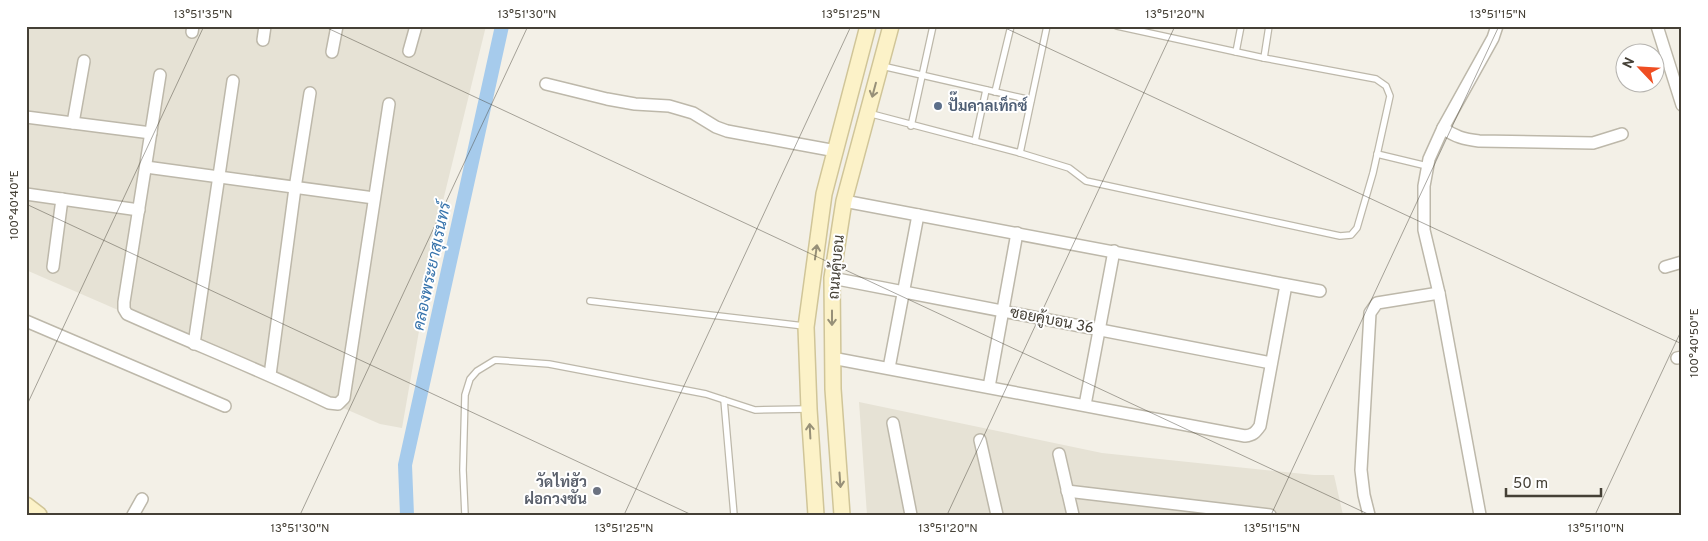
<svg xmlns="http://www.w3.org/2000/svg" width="1708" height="541" font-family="Overpass,Sarabun,sans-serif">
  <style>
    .residential { fill: #e6e2d5 }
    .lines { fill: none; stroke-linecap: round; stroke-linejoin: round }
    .canal { stroke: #a6cbec; stroke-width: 14 }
    .service-casing { stroke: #bdb8aa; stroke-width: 8 }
    .minor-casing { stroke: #bdb8aa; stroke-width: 14 }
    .secondary-casing { stroke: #d0c598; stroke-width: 18 }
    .service { stroke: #fff; stroke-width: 5.5 }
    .minor { stroke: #fff; stroke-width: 11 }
    .secondary { stroke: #fcf2c8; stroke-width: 15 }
    .oneway { stroke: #979078 }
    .ticks { fill: none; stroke: #454036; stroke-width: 1; stroke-opacity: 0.45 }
    .service-dot { fill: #5c6f8a; stroke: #fff; stroke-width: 2 }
    .worship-dot { fill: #6b7280; stroke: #fff; stroke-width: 2 }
    .labels { text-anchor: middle; stroke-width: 4; stroke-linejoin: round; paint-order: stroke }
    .service-label { font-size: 15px; font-weight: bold; fill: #4e5e75; stroke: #fff; text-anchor: start }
    .street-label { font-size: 15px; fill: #454036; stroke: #fff }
    .worship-label { font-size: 15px; font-weight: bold; fill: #5b616d; stroke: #fff; text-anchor: end }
    .water-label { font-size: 16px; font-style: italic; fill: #3572ab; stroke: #fff }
    .neatline { fill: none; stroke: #454036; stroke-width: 2 }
    .ticks-label { font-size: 12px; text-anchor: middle; fill: #454036 }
  </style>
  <rect width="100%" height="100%" fill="#f3f0e7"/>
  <g class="residential">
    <polygon points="26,26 486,26 439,217 402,428 380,424 26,270"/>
    <polygon points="859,402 1102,453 1314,475 1334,475 1343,515 867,515"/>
  </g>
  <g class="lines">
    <polyline class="canal" points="407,515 405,465 502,26"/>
    <defs>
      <g id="service">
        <polyline points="1236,52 1241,26"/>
        <polyline points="1264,58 1269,26"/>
        <polyline points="882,66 1031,100"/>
        <polyline points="995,92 1011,26"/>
        <polyline points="868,113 1020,153 1069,168 1086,181 1340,236 1351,235 1357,228 1373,173 1390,96 1386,86 1376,79 1264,58 1117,26"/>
        <polyline points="911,126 933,26"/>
        <polyline points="975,141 986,90"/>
        <polyline points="1020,153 1047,26"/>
        <polyline points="1377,154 1427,166"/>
        <polyline points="590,301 804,326"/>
        <polyline points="724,400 734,515"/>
        <polyline points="465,515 463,470 465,395 470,379 477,371 495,360 549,364 706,394 755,410 809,409"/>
      </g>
      <g id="minor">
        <polyline points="1657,26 1682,105"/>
        <polyline points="192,32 193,26"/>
        <polyline points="263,40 265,26"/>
        <polyline points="409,51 416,26"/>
        <polyline points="332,52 337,26"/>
        <path d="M160,75L124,302V309L127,314C194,344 263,371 329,403L338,404L344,398L389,104"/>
        <polyline points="546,84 607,99 635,104 669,106 693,113 716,127 727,131 836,151"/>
        <polyline points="26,117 151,133"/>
        <polyline points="73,123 84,61"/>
        <path d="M1443,128C1455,137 1464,139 1479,141L1593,143L1622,134"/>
        <polyline points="146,167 374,198"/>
        <polyline points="26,194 139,210"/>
        <polyline points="844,201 1320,291"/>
        <polyline points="53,267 62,199"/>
        <polyline points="1665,267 1682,262"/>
        <polyline points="832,278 1271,363"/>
        <polyline points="26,321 225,406"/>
        <polyline points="194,344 233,81"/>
        <path d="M832,358L1245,436C1253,435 1255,433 1260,426L1286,285"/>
        <polyline points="1677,358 1682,357"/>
        <polyline points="889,368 918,215"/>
        <polyline points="270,375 295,188 310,93"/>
        <polyline points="989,387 1017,233"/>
        <polyline points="1085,405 1114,251"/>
        <polyline points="893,423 911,515"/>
        <polyline points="980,440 997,515"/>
        <polyline points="1059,454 1073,515"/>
        <polyline points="1067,491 1270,515"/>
        <polyline points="133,515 142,499"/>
        <polyline points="1369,515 1364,495 1361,470 1370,313 1377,303 1439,293"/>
        <polyline points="1480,515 1439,293 1424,230 1424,186 1429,159 1443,128 1493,38 1497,26"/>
      </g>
      <g id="secondary">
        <polyline points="26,505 39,515"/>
        <polyline points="816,515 809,409 806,327 824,194 868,26"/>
        <polyline points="842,515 833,389 832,278 844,201 891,26"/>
      </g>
    </defs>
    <use href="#service" class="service-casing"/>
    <use href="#minor" class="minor-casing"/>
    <use href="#secondary" class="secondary-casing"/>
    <use href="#service" class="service"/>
    <use href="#minor" class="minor"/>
    <use href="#secondary" class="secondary"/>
  </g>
  <defs><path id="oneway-shaft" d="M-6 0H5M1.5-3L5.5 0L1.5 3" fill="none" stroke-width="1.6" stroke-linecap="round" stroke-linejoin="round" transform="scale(1.25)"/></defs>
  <g class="oneway">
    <use href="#oneway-shaft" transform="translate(874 90) rotate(105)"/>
    <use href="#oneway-shaft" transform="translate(816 252) rotate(-82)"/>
    <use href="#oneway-shaft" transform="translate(832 318) rotate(90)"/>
    <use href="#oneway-shaft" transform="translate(810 431) rotate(-93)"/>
    <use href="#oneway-shaft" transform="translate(840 480) rotate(86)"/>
  </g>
  <path class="ticks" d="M323,26L1370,515M1001,26L1682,344M1680,26L1682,27M26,204L692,515M26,407L204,26M300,515L528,26M624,515L851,26M947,515L1175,26M1271,515L1499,26M1595,515L1682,329"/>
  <circle class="service-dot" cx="938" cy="106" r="5"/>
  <circle class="worship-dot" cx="597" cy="491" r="5"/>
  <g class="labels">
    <g class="service-label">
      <text x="948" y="111">ปั๊มคาลเท็กซ์</text>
    </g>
    <g class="street-label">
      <text transform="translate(836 267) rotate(-85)" y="5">ถนนคู้บอน</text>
      <text transform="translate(1052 320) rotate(11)" y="5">ซอยคู้บอน 36</text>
    </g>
    <g class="worship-label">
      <text x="587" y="487">วัดไท่ฮัว<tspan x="587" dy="17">ฝอกวงซัน</tspan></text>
    </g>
    <g class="water-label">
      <text transform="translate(431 266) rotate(-78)" y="6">คลองพระยาสุเรนทร์</text>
    </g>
  </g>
  <rect width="1708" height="541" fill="none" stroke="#ffffff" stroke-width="55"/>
  <g transform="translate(1640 68) rotate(295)"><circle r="24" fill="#ffffff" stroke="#b5b3af"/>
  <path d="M0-4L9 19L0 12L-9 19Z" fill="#ef4e22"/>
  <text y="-8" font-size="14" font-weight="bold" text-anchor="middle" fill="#454036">N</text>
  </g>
  <path d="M1506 488v8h95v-8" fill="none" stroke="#454036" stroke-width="2.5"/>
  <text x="1513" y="488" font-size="15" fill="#454036" stroke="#ffffff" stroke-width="4" paint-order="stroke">50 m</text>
  <rect x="28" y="28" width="1652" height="486" class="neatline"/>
  <g class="ticks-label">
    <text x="203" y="18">13°51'35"N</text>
    <text x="527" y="18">13°51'30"N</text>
    <text x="851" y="18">13°51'25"N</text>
    <text x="1175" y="18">13°51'20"N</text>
    <text x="1498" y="18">13°51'15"N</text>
    <text transform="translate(14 205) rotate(-90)" y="4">100°40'40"E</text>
    <text transform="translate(1694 343) rotate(-90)" y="4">100°40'50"E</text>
    <text x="300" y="532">13°51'30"N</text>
    <text x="624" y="532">13°51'25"N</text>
    <text x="948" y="532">13°51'20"N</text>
    <text x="1272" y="532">13°51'15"N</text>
    <text x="1596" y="532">13°51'10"N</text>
  </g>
</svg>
